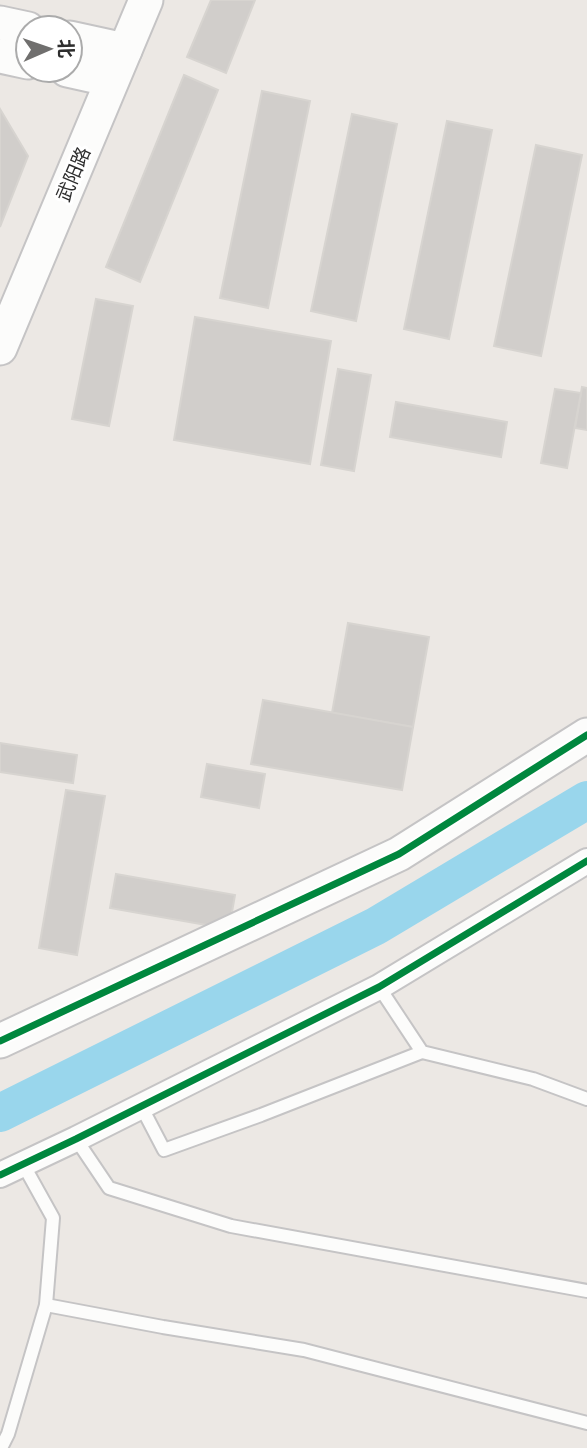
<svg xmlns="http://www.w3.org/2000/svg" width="587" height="1448" font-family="'Sofia Sans Condensed','Noto Sans SC',sans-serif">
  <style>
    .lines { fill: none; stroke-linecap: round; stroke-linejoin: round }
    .river { stroke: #99d6ec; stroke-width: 38 }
    .building { fill: #d1cecb; stroke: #d7d4d0; stroke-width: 2 }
    .lane-casing { stroke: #c5c4c5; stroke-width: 16 }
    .street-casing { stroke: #c5c4c5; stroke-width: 28 }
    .secondary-casing { stroke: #c5c4c5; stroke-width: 37 }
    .lane { stroke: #fcfcfb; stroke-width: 12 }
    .street { stroke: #fcfcfb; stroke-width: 24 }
    .secondary { stroke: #fcfcfb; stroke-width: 33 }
    .cycleway-casing { stroke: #fff; stroke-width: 11 }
    .cycleway { stroke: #00873e; stroke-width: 7 }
    .labels { text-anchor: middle; stroke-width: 6; stroke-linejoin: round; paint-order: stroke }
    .street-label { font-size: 19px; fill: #2e2e2e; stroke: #fff }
  </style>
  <rect width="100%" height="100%" fill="#ece8e4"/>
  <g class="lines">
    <polyline class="river" points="0,1113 376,926 587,800"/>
  </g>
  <g class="building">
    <polygon points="211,0 255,0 226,73 187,57"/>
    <polygon points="184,75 218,90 140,282 106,267"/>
    <polygon points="262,91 310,101 268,308 220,298"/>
    <polygon points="0,109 28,156 0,227"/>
    <polygon points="352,114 397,124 356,321 311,311"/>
    <polygon points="447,121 492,130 449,339 404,329"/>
    <polygon points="536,145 582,155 541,356 494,346"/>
    <polygon points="96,299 133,306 109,426 72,419"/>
    <polygon points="195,317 331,341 310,464 174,440"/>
    <polygon points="338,369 371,375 354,471 321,465"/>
    <polygon points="582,387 587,388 587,430 575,428"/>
    <polygon points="555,389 581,393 567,468 541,463"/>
    <polygon points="396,402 507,422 501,457 390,437"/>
    <polygon points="348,623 429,637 413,727 332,713"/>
    <polygon points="263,700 413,727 402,790 251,764"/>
    <polygon points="0,743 77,755 73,783 0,772"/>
    <polygon points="207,764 265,774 259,808 201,797"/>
    <polygon points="66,790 105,796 77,955 39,948"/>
    <polygon points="116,874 235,895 229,929 110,908"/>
  </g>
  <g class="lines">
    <defs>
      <g id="lane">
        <polyline points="379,987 422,1052 533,1079 587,1099"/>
        <polyline points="141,1106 164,1150 261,1115 422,1052"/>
        <polyline points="76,1139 109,1188 231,1226 587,1291"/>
        <polyline points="46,1305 163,1327 304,1350 587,1423"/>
        <polyline points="1,1448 8,1434 46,1305 53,1218 23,1164"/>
      </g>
      <polyline id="street" points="0,1175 76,1139 379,987 587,861"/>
      <g id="secondary">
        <polyline points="0,23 28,29"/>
        <polyline points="70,38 125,50"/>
        <polyline points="0,56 28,62"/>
        <polyline points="67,70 112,80"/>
        <polyline points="0,348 146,0"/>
        <polyline points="0,1041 399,854 587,735"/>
      </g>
    </defs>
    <use href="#lane" class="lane-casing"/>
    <use href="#street" class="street-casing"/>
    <use href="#secondary" class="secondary-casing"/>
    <use href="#lane" class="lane"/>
    <use href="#street" class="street"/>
    <use href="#secondary" class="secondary"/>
    <defs>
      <g id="cycleway">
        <polyline points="0,1041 399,854 587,735"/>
        <polyline points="0,1175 76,1139 379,987 587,861"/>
      </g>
    </defs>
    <use href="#cycleway" class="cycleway-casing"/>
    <use href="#cycleway" class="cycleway"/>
  </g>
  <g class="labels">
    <g class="street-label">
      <text transform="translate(73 174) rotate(-67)" y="7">武阳路</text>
    </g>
  </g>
  <g transform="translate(49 49) rotate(88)"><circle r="33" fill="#ffffff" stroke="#ababab" stroke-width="2"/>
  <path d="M0-5L12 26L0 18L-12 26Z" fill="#706f6e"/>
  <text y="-10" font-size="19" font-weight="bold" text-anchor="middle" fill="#2e2e2e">北</text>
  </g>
</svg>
